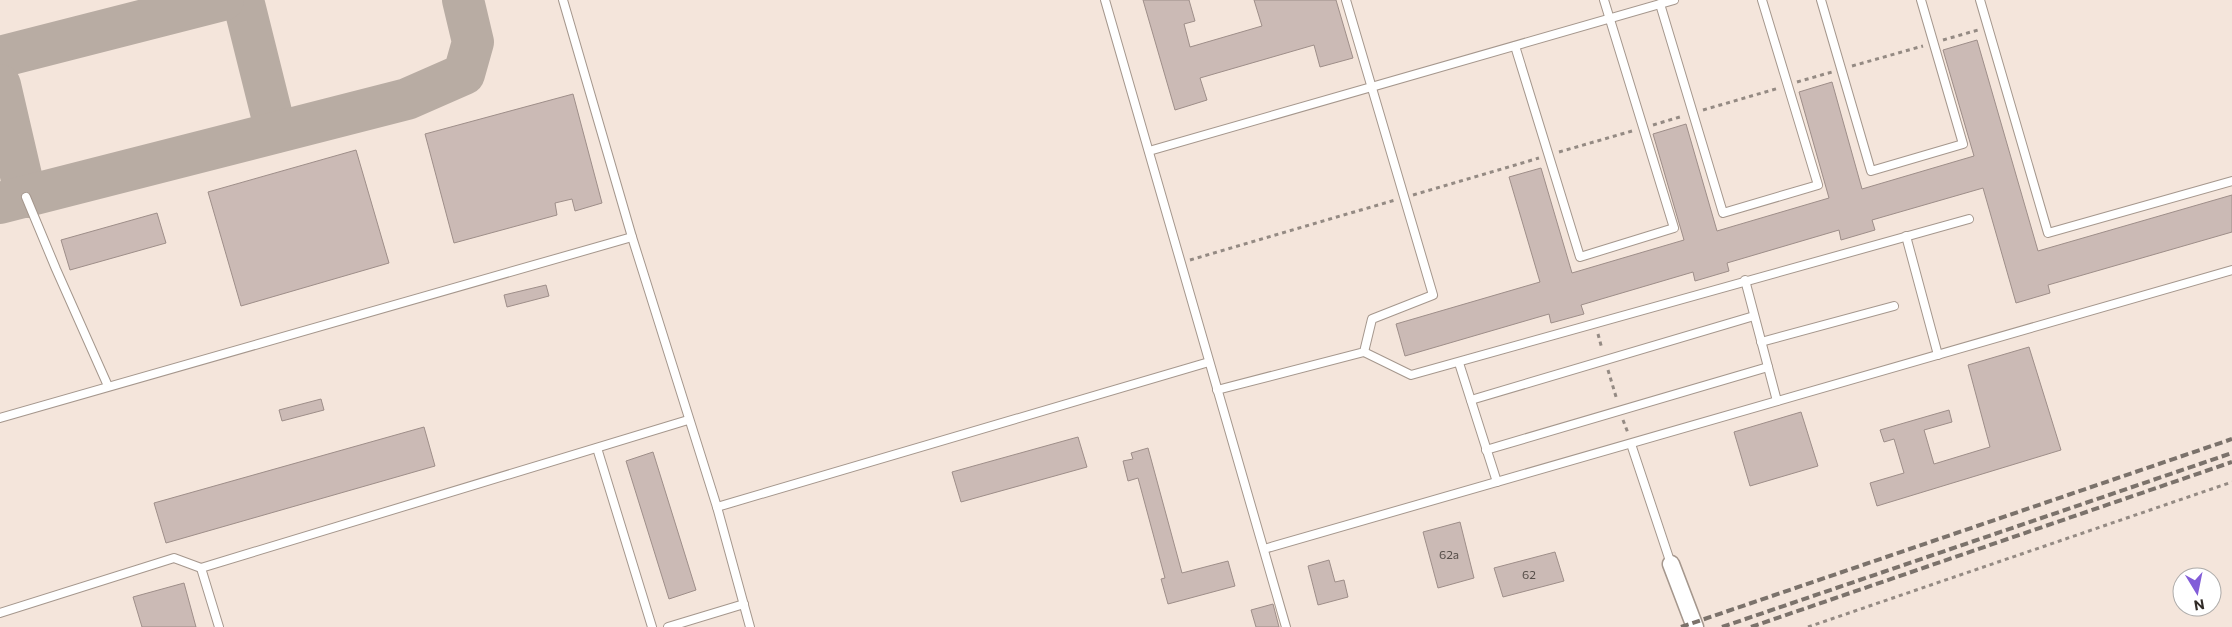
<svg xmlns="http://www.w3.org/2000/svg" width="2232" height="627" font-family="Commissioner,sans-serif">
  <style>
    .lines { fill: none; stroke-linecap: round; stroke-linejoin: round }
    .taxiway { stroke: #b8aca3; stroke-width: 42 }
    .building { fill: #cbbab5; stroke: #9e8e89 }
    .lane-casing { stroke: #a5978d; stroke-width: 10 }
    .street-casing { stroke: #a5978d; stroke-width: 19 }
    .path { stroke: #948a83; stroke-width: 3; stroke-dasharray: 4 4; stroke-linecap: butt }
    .lane { stroke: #fff; stroke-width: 8 }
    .street { stroke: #fff; stroke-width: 16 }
    .rail { stroke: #7b726b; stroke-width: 4; stroke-dasharray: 8 4; stroke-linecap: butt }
    .labels { text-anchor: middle; stroke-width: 4; stroke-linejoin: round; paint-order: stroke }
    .number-label { font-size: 12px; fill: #58504b }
  </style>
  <rect width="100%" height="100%" fill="#f4e5db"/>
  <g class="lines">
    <g class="taxiway">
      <polyline points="243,0 276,132"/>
      <polyline points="0,57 223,0"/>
      <polyline points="0,85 26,197"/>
      <polyline points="0,203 407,99 464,74 473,42 463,0"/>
    </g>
  </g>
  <g class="building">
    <polygon points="1143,0 1189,0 1195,21 1184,24 1190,47 1262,26 1254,0 1336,0 1353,58 1320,67 1314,45 1200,78 1207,100 1175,110"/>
    <polygon points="1977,40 2038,251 2232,195 2232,232 2048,285 2050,293 2016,303 1983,188 1872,220 1875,230 1841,240 1839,230 1727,263 1729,271 1695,281 1693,272 1581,305 1584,314 1551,323 1549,314 1405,356 1396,324 1540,282 1509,177 1541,168 1572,273 1684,240 1653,134 1686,124 1717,231 1829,198 1799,92 1832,82 1862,189 1974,156 1943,50"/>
    <polygon points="573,94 602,203 575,211 572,199 555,203 557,215 454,243 425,134"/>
    <polygon points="356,150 389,263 241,306 208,192"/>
    <polygon points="157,213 166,243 70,270 61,240"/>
    <polygon points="546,285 549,296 507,307 504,295"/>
    <polygon points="2029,347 2061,450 1877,506 1870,483 1904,473 1894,439 1884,442 1880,430 1949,410 1952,422 1924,430 1934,464 1990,447 1968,365"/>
    <polygon points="321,399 324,410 282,421 279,410"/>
    <polygon points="1801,412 1818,466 1750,486 1734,432"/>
    <polygon points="424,427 435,466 166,543 154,503"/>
    <polygon points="1078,437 1087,467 961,502 952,472"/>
    <polygon points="1148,448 1182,573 1228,561 1235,586 1168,604 1161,579 1165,578 1138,478 1128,481 1123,461 1133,459 1131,453"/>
    <polygon points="653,452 696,590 669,599 626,461"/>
    <polygon points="1460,522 1474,578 1438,588 1423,532"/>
    <polygon points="1555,552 1564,581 1503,597 1494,568"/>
    <polygon points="1329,560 1335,582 1344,580 1348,597 1318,605 1308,566"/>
    <polygon points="184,583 196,627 142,627 133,597"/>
    <polygon points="1273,604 1279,627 1256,627 1251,610"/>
  </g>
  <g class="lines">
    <defs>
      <g id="lane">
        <polyline points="563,0 632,237 717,507 750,627"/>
        <polyline points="1105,0 1286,627"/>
        <polyline points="1821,0 1871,171 1963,144 1921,0"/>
        <polyline points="1980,0 2048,233 2232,181"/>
        <polyline points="1660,4 1723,213 1818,185 1762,0"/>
        <polyline points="1515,46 1580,257 1674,228 1604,0"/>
        <polyline points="1149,151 1674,0"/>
        <polyline points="26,197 56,269 108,386"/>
        <polyline points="1906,236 1938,355"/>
        <polyline points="1745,280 1777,401"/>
        <polyline points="1761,342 1894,306"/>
        <polyline points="1364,352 1411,375 1969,219"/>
        <polyline points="1459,363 1497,482"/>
        <polyline points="1217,390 1364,352 1372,319 1433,295 1346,0"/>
        <polyline points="1471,400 1754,316"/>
        <polyline points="0,418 632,237"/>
        <polyline points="1631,444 1671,564"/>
        <polyline points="597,448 652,627"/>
        <polyline points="1486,450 1768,367"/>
        <polyline points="717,507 1209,362"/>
        <polyline points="1264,549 2232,270"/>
        <polyline points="0,613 174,558 201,568"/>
        <polyline points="219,627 201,568 688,420"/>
        <polyline points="668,627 744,604"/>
      </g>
      <polyline id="street" points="1671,564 1695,627"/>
    </defs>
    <use href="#lane" class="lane-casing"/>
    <use href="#street" class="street-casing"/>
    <g class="path">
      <polyline points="1943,40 1978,30"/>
      <polyline points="1852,66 1923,46"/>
      <polyline points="1797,82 1832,72"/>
      <polyline points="1703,110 1779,88"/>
      <polyline points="1653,125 1683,116"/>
      <polyline points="1559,152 1632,131"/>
      <polyline points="1413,195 1539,158"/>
      <polyline points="1190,260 1395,200"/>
      <polyline points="1598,334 1602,349"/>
      <polyline points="1608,370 1617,400"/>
      <polyline points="1623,420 1628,433"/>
      <polyline points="1808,627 2232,482"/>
    </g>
    <use href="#lane" class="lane"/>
    <use href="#street" class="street"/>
    <g class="rail">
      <polyline points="1681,627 2232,439"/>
      <polyline points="1722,627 2232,453"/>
      <polyline points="1751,627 2232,462"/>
    </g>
  </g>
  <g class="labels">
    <g class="number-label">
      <text x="1449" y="559">62a</text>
      <text x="1529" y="579">62</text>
    </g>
  </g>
  <g transform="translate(2197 592) rotate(170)"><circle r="24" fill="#ffffff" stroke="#adaba9"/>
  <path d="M0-4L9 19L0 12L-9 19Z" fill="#825dd8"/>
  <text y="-8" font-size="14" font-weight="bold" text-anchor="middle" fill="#322c28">N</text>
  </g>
</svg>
